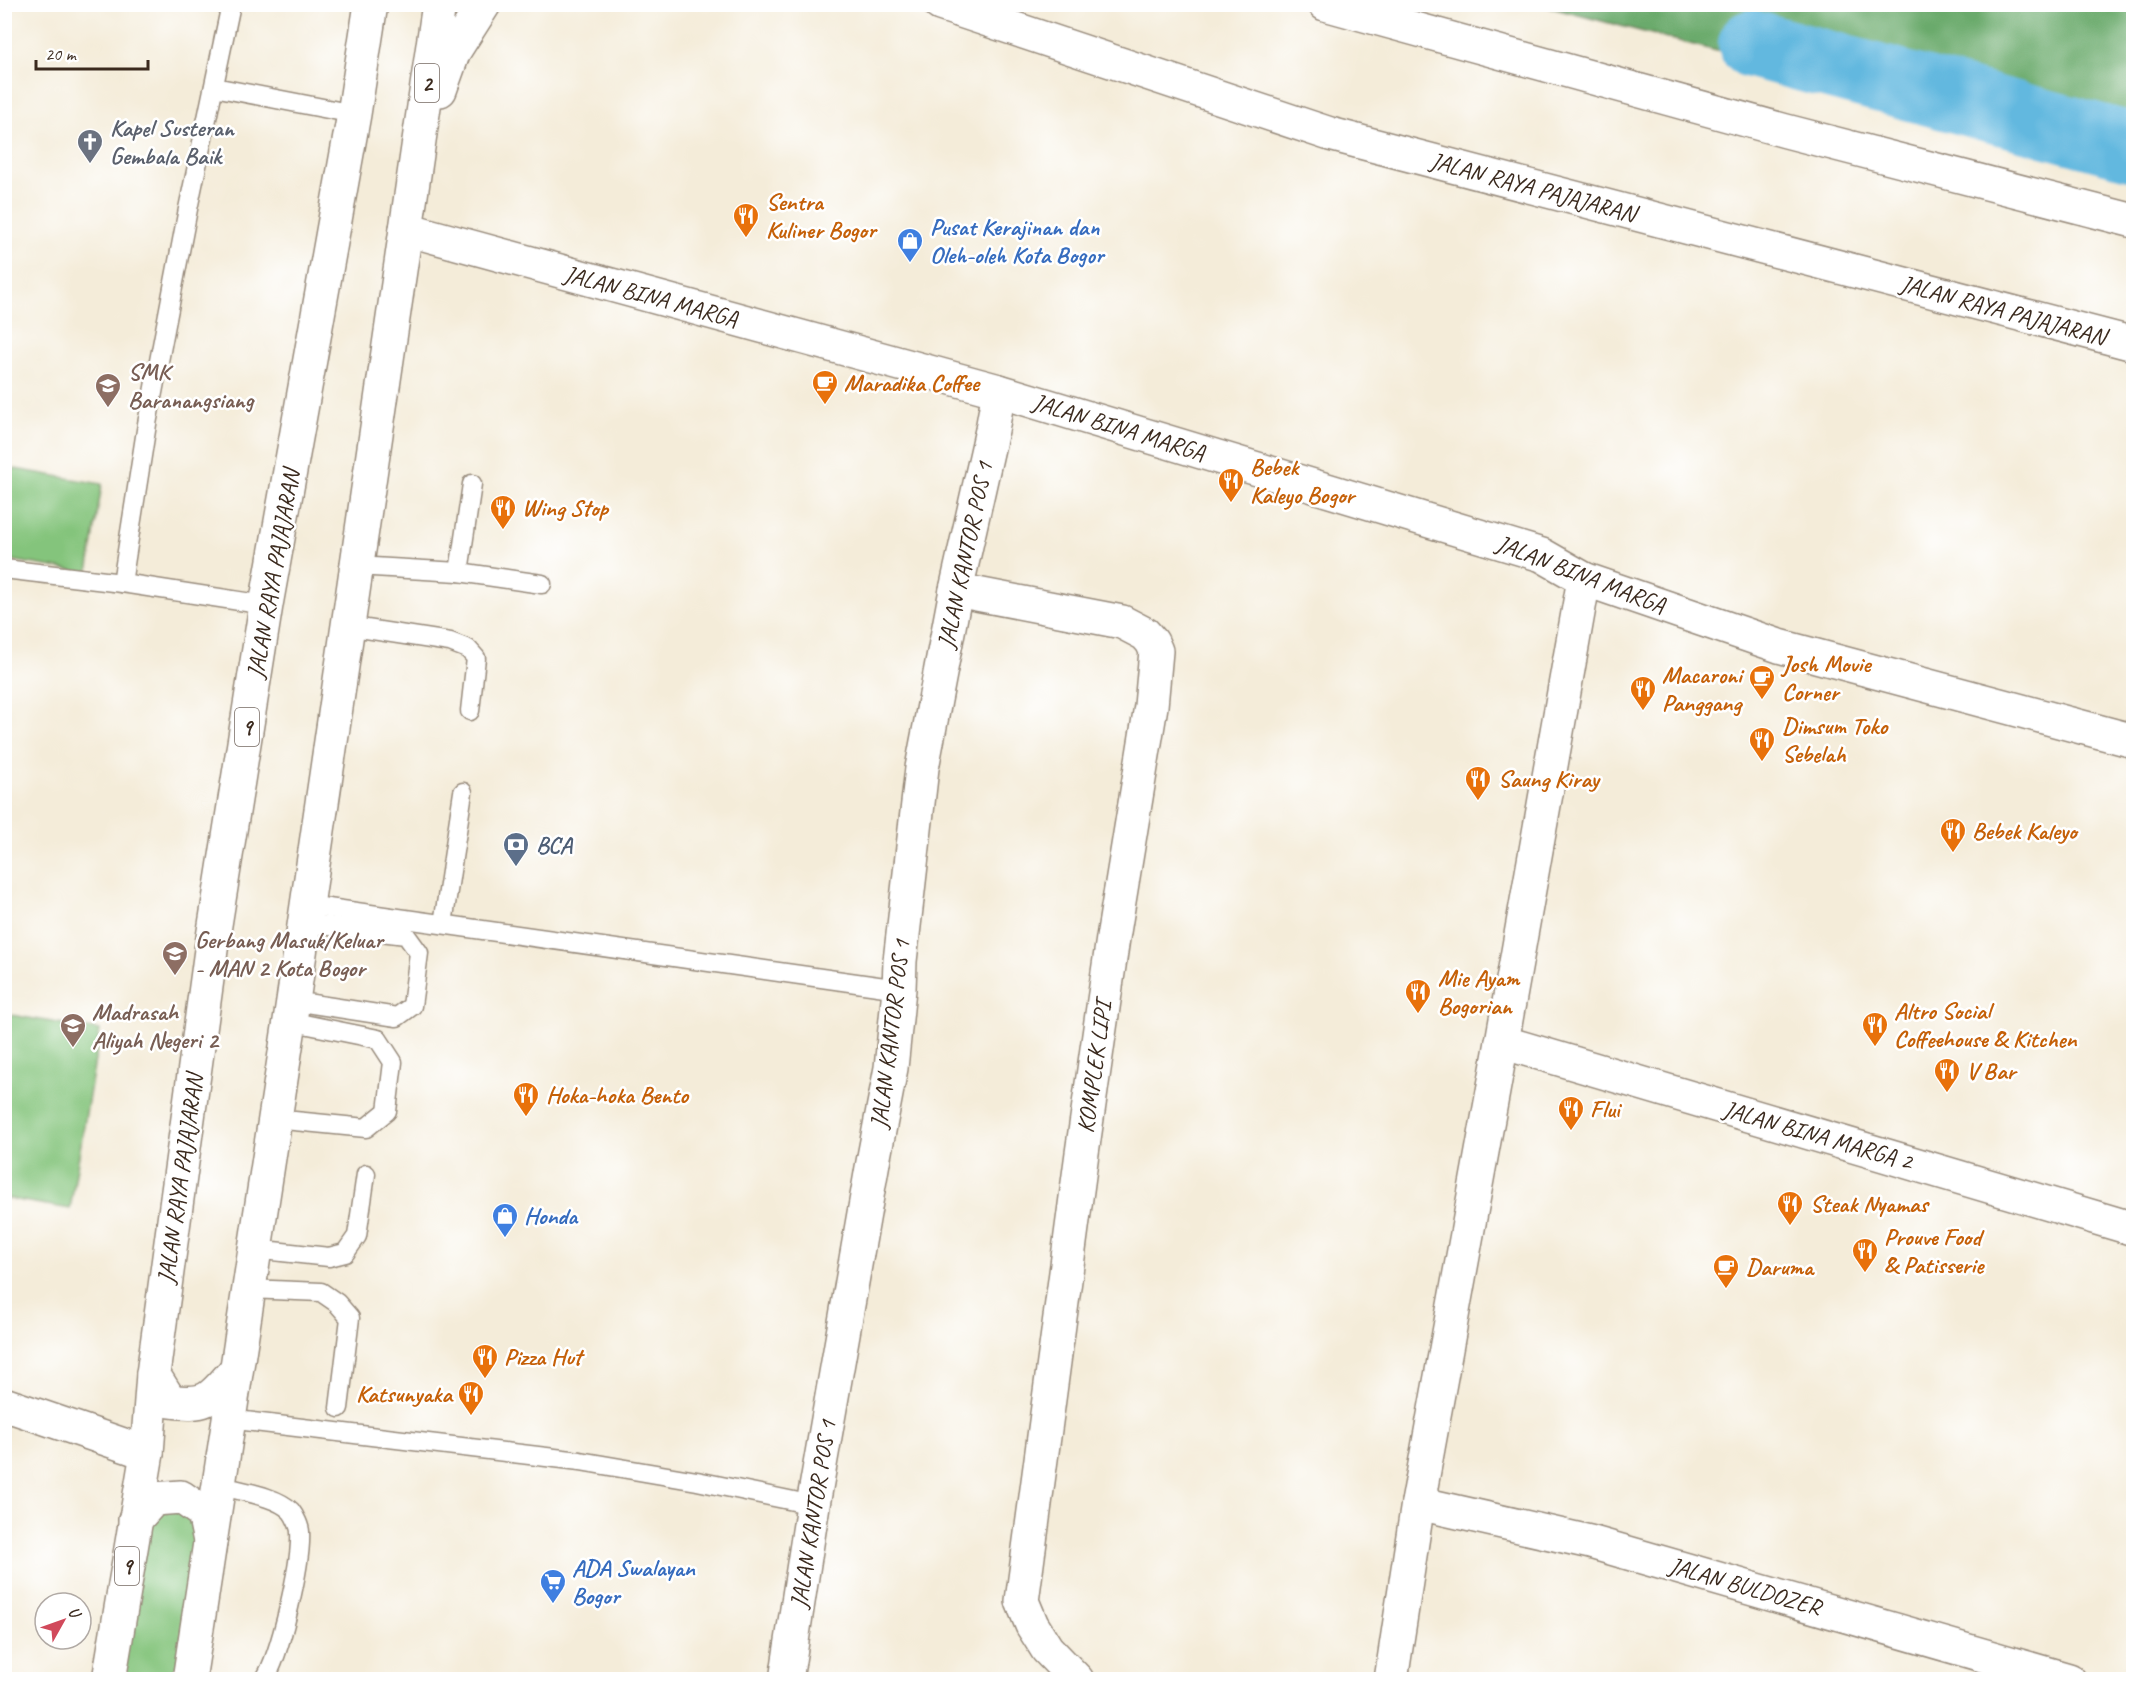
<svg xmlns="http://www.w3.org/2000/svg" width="2138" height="1684" font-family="Caveat,sans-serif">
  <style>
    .green { fill: #84c47c; stroke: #60774d; stroke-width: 1.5 }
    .forest { fill: #6baa6c; stroke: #536a45; stroke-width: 1.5 }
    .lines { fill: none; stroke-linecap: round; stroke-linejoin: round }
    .river { stroke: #62b8df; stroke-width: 68 }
    .service-casing { stroke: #988b7c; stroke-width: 21 }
    .minor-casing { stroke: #988b7c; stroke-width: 36 }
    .tertiary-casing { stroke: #988b7c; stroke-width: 36 }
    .trunk-casing { stroke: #988b7c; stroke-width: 36 }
    .service { stroke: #fff; stroke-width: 18 }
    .minor { stroke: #fff; stroke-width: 33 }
    .tertiary { stroke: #fff; stroke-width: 33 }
    .trunk { stroke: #fff; stroke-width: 33 }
    .labels { text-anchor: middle; stroke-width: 5; stroke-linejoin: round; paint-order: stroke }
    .shield { fill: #fff; stroke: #766a62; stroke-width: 1.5 }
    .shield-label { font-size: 22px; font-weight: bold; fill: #3b2a1e }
    .worship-label { font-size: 24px; font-weight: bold; fill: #5b616d; stroke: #fff; text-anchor: start }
    .street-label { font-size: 24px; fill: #3b2a1e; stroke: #fff }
    .food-label { font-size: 24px; font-weight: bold; fill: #c56008; stroke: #fff; text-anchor: start }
    .shop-label { font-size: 24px; font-weight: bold; fill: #366cbe; stroke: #fff; text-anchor: start }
    .education-label { font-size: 24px; font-weight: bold; fill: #785e54; stroke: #fff; text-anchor: start }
    .service-label { font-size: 24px; font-weight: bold; fill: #4e5e75; stroke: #fff; text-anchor: start }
  </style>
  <rect width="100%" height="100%" fill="#fff"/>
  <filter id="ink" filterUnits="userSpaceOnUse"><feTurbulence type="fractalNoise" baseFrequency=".0167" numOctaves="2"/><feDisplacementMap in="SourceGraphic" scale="12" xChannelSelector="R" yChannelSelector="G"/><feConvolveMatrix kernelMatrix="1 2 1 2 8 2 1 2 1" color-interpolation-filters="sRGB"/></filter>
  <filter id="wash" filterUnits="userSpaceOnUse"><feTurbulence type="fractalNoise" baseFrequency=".008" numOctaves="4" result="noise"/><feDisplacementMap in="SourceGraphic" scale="24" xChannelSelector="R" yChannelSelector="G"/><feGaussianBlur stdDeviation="1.35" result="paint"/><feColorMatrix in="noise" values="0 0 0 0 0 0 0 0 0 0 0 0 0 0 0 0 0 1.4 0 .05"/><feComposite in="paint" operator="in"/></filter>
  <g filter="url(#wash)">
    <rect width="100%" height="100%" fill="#f4ecd9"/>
    <g class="green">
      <polygon points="4,467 102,484 88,573 5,559"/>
      <polygon points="5,1014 100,1030 70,1209 5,1198"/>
      <polygon points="154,1499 204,1513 192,1679 109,1680"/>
    </g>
    <polygon class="forest" points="1540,5 2133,5 2133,167 1751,60"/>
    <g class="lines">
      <polyline class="river" points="1752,44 2134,147"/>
    </g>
  </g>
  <g filter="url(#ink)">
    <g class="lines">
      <defs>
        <g id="service">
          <polyline points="214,87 354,114"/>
          <polyline points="356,566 459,572 542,584"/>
          <polyline points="4,569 122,583 147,424 188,209 231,4"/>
          <polyline points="459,572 472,484"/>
          <polyline points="122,583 266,605"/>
          <polyline points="347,626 450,642 468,649 476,658 470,711"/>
          <polyline points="307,905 899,989"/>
          <polyline points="443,924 463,792"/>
          <polyline points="293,1001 397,1017 412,1006 419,953 406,935 304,923"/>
          <polyline points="274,1119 366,1128 387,1111 393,1062 378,1039 289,1021"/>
          <polyline points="254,1249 329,1257 345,1253 357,1236 366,1174"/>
          <polyline points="248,1289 321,1292 337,1303 350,1318 339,1408"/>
          <polyline points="228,1419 580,1461 697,1481 813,1505"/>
          <path d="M218,1485C238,1491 277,1496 291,1511C295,1516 300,1527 300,1532C302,1561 280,1657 264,1680"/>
        </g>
        <g id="minor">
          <polyline points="956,590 1122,622 1145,634 1152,642 1156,651 1151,706 1113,938 1082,1153 1022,1601 1032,1625 1047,1649 1077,1680"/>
          <polyline points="1502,1042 2134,1229"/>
          <polyline points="1418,1503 1590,1542 2069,1680"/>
          <polyline points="786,1680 813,1505 873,1162 891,1068 899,989 900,961 922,768 956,590 992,430 999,391"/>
          <polyline points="1391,1680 1418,1503 1502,1042 1584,579"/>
        </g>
        <g id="tertiary">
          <polyline points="406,229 999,391 1542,555 1584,579 1779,646 2134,741"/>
          <polyline points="4,1404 147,1453"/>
        </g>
        <g id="trunk">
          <polyline points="940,4 1330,134 2134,344"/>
          <polyline points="1325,4 1786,131 2134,221"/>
          <polyline points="440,90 454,51 484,4"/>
          <path d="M153,1374L170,1401C209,1406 210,1399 235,1371"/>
          <polyline points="135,1520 154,1499 181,1497 204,1513 210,1541"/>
          <polyline points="109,1680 147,1453 153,1374 211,950 266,605 354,114 371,4"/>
          <polyline points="189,1680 293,1001 439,4"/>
        </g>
      </defs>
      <use href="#service" class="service-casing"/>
      <use href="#minor" class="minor-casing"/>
      <use href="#tertiary" class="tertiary-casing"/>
      <use href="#trunk" class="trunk-casing"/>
      <use href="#service" class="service"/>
      <use href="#minor" class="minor"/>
      <use href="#tertiary" class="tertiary"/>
      <use href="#trunk" class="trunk"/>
    </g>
  </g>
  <defs>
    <symbol id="church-pin" viewBox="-11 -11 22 30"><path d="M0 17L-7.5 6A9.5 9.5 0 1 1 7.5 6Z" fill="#6b7280" stroke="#fff"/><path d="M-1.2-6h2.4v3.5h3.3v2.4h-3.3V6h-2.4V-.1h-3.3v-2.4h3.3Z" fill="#fff"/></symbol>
    <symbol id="restaurant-pin" viewBox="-11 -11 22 30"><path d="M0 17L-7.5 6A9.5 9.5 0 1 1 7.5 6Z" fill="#e8710a" stroke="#fff"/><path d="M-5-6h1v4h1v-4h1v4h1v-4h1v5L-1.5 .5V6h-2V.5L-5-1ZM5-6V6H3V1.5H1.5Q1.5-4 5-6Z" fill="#fff"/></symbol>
    <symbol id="shop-pin" viewBox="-11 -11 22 30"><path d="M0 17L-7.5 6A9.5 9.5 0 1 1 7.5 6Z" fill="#3f7fe0" stroke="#fff"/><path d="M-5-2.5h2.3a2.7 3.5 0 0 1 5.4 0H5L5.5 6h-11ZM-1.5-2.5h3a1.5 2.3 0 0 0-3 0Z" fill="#fff"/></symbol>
    <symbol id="cafe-pin" viewBox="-11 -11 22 30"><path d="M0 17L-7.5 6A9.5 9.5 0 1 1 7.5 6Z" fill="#e8710a" stroke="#fff"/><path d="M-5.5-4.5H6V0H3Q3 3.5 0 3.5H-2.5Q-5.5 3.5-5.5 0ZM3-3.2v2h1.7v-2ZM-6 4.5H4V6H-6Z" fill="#fff"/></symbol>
    <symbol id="school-pin" viewBox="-11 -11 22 30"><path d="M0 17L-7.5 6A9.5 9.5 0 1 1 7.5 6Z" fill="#8d6e63" stroke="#fff"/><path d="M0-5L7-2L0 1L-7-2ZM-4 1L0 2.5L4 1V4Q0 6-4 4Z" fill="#fff"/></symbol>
    <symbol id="bank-pin" viewBox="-11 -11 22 30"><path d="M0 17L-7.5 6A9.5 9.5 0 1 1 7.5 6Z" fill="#5c6f8a" stroke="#fff"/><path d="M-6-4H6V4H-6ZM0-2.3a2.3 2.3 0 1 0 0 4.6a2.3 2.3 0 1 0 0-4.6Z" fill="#fff"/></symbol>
    <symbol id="supermarket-pin" viewBox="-11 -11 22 30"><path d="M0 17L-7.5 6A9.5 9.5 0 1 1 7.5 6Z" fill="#3f7fe0" stroke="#fff"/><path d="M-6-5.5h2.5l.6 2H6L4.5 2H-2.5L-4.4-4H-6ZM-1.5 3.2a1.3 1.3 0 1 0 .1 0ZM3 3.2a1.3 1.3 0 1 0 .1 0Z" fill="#fff"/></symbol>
  </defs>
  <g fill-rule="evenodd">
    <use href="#church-pin" x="75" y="127" width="30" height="40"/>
    <use href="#restaurant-pin" x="731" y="201" width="30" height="40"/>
    <use href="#shop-pin" x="895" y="226" width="30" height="40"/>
    <use href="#cafe-pin" x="810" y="368" width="30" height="40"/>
    <use href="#school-pin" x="93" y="371" width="30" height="40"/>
    <use href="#restaurant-pin" x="1216" y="466" width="30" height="40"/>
    <use href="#restaurant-pin" x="488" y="493" width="30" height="40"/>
    <use href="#cafe-pin" x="1747" y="663" width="30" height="40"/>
    <use href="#restaurant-pin" x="1628" y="674" width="30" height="40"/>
    <use href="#restaurant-pin" x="1747" y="725" width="30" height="40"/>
    <use href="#restaurant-pin" x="1463" y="764" width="30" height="40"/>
    <use href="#restaurant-pin" x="1938" y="816" width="30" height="40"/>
    <use href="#bank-pin" x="501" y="830" width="30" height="40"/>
    <use href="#school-pin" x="160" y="939" width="30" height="40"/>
    <use href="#restaurant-pin" x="1403" y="977" width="30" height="40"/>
    <use href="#restaurant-pin" x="1860" y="1010" width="30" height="40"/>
    <use href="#school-pin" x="58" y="1011" width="30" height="40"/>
    <use href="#restaurant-pin" x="1932" y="1056" width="30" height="40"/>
    <use href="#restaurant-pin" x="511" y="1080" width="30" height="40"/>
    <use href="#restaurant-pin" x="1556" y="1094" width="30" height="40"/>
    <use href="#restaurant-pin" x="1775" y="1189" width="30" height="40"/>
    <use href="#shop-pin" x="490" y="1201" width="30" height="40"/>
    <use href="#restaurant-pin" x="1850" y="1236" width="30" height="40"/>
    <use href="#cafe-pin" x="1711" y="1252" width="30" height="40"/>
    <use href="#restaurant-pin" x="470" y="1342" width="30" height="40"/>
    <use href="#restaurant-pin" x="456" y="1379" width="30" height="40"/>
    <use href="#supermarket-pin" x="538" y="1567" width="30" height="40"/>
  </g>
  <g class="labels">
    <g class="shield">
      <rect x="415" y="64" width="24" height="38" rx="4.5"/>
      <rect x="235" y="708" width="24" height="38" rx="4.5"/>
      <rect x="115" y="1547" width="24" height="38" rx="4.5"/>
    </g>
    <g class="shield-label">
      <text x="427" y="91">2</text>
      <text x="247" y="735">9</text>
      <text x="127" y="1574">9</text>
    </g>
    <g class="worship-label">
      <text x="110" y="136">Kapel Susteran<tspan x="110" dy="28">Gembala Baik</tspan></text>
    </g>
    <g class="street-label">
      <text transform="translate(1533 187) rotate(15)" y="8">JALAN RAYA PAJAJARAN</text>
      <text transform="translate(651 296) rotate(15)" y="8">JALAN BINA MARGA</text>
      <text transform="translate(2003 310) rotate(15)" y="8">JALAN RAYA PAJAJARAN</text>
      <text transform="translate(1119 427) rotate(17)" y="8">JALAN BINA MARGA</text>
      <text transform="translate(965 555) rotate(-78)" y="8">JALAN KANTOR POS 1</text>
      <text transform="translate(273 574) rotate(-80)" y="8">JALAN RAYA PAJAJARAN</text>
      <text transform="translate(1581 574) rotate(21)" y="8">JALAN BINA MARGA</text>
      <text transform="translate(890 1034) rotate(-83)" y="8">JALAN KANTOR POS 1</text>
      <text transform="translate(1094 1067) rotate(-82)" y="8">KOMPLEK LIPI</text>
      <text transform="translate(1818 1135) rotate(16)" y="8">JALAN BINA MARGA 2</text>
      <text transform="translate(180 1179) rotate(-82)" y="8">JALAN RAYA PAJAJARAN</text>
      <text transform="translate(813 1514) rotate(-81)" y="8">JALAN KANTOR POS 1</text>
      <text transform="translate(1745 1586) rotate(16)" y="8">JALAN BULDOZER</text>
    </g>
    <g class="food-label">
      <text x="766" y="210">Sentra<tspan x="766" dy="28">Kuliner Bogor</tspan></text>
      <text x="844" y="391">Maradika Coffee</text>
      <text x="1250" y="475">Bebek<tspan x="1250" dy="28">Kaleyo Bogor</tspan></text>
      <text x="522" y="516">Wing Stop</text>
      <text x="1782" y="672">Josh Movie<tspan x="1782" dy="28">Corner</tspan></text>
      <text x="1662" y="683">Macaroni<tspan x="1662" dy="28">Panggang</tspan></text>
      <text x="1782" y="734">Dimsum Toko<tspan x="1782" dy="28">Sebelah</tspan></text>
      <text x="1498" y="787">Saung Kiray</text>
      <text x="1972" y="839">Bebek Kaleyo</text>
      <text x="1438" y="986">Mie Ayam<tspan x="1438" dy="28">Bogorian</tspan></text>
      <text x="1894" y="1019">Altro Social<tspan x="1894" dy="28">Coffeehouse &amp; Kitchen</tspan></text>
      <text x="1966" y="1079">V Bar</text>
      <text x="546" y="1103">Hoka-hoka Bento</text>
      <text x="1590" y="1117">Flui</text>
      <text x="1810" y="1212">Steak Nyamas</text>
      <text x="1884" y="1245">Prouve Food<tspan x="1884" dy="28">&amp; Patisserie</tspan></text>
      <text x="1746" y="1275">Daruma</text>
      <text x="504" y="1365">Pizza Hut</text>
      <text x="452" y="1402" text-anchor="end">Katsunyaka</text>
    </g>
    <g class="shop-label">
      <text x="930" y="235">Pusat Kerajinan dan<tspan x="930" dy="28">Oleh-oleh Kota Bogor</tspan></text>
      <text x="524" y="1224">Honda</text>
      <text x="572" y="1576">ADA Swalayan<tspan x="572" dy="28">Bogor</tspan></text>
    </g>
    <g class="education-label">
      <text x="128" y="380">SMK<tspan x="128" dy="28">Baranangsiang</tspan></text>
      <text x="195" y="948">Gerbang Masuk/Keluar<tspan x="195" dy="28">- MAN 2 Kota Bogor</tspan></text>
      <text x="92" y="1020">Madrasah<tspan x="92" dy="28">Aliyah Negeri 2</tspan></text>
    </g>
    <g class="service-label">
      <text x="536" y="853">BCA</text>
    </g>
  </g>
  <rect width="2138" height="1684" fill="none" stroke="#fff" stroke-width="24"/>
  <g transform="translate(63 1621) rotate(50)"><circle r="28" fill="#ffffff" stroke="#b1aaa5" stroke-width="1.5"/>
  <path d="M0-4.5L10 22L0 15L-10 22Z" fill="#d1495b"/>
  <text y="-9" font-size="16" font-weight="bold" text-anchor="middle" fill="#3b2a1e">U</text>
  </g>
  <path d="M36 60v9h112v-9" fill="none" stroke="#3b2a1e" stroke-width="3"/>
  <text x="45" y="60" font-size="18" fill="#3b2a1e" stroke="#ffffff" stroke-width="4.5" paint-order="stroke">20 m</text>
</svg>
